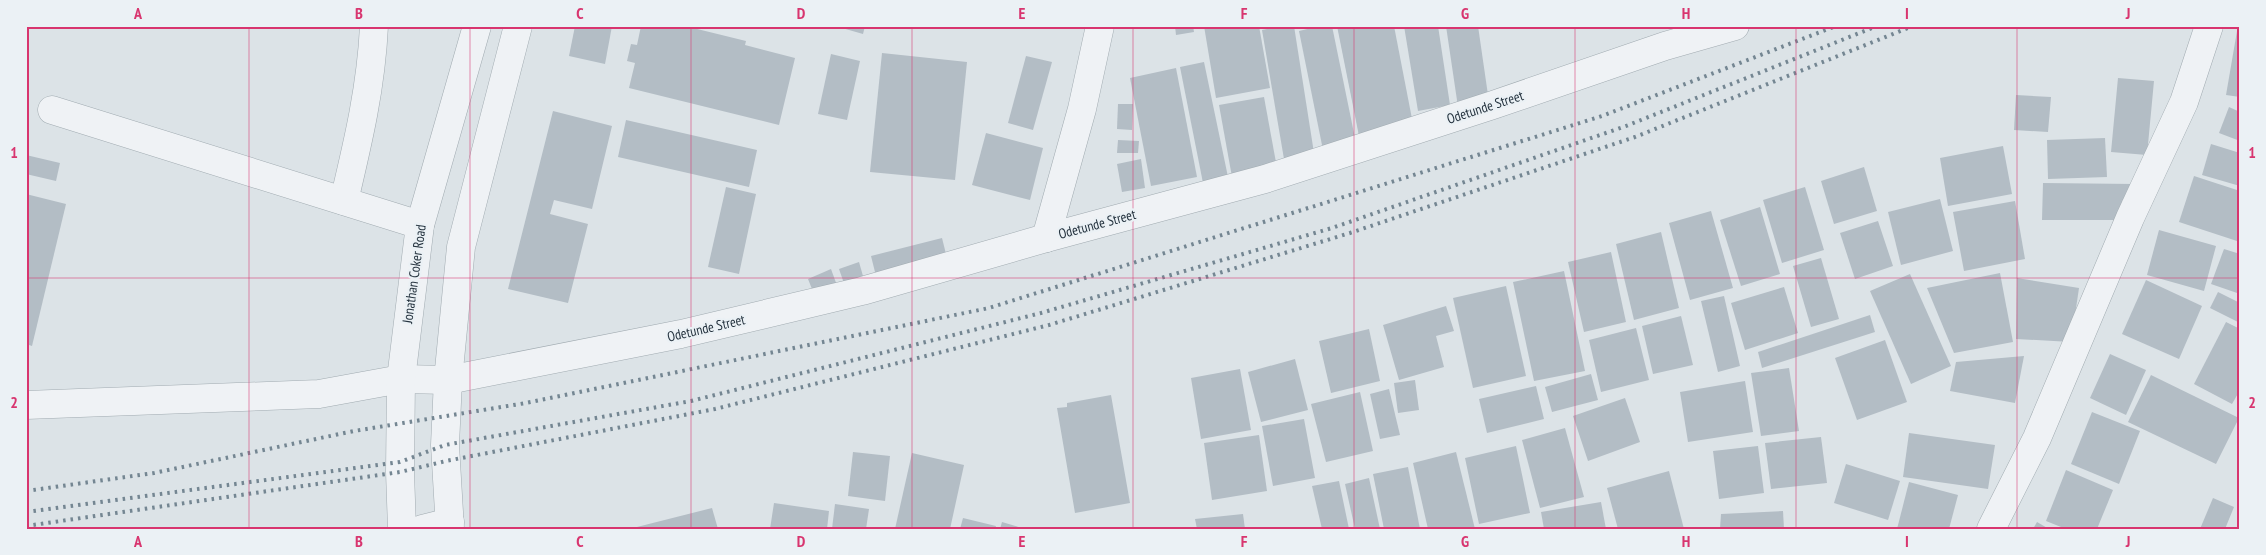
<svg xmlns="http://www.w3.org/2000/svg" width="2266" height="555" font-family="'PT Sans Narrow',sans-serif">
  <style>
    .building { fill: #b3bdc5 }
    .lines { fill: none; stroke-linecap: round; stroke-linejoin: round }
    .minor-casing { stroke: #a1abb1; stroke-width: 29 }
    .minor { stroke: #eff2f5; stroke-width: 28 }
    .rail { stroke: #748692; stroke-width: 4; stroke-dasharray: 2.5 5; stroke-linecap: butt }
    .grid { fill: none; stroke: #d8356f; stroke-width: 1; stroke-opacity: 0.55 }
    .labels { text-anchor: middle; stroke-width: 4.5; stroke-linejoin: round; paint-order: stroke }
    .street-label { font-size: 14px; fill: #25333f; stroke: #ebf1f5 }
    .neatline { fill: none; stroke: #d8356f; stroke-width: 2 }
    .grid-label { font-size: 16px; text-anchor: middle; font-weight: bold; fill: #d8356f }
  </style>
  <rect width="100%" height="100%" fill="#dce3e7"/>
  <g class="building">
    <polygon points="575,26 612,26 605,64 569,56"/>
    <polygon points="641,26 685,26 746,41 745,45 795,58 779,125 629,88 635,63 627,61 631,44 637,45"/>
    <polygon points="835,26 865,26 863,34"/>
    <polygon points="1175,26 1193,26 1194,32 1176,35"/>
    <polygon points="1204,26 1259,26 1270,88 1216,98"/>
    <polygon points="1283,26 1294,26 1314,153 1284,159 1262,30"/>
    <polygon points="1320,26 1332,26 1356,143 1323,150 1299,31"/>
    <polygon points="1337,26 1394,26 1413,124 1359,136"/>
    <polygon points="1404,26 1438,26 1450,105 1418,111"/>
    <polygon points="1446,26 1478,26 1489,102 1458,107"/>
    <polygon points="2237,31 2240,32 2240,97 2226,95"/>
    <polygon points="882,53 967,62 955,180 870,172"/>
    <polygon points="831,54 860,61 847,120 818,114"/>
    <polygon points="1026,56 1052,62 1033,130 1008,123"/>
    <polygon points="1204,62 1228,177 1203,183 1180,67"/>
    <polygon points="1176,68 1197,177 1151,186 1130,78"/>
    <polygon points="2118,78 2154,81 2147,155 2111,152"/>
    <polygon points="2016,95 2051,97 2048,132 2014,130"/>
    <polygon points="1264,97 1277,168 1232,177 1219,105"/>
    <polygon points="1118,104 1133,104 1132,130 1117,129"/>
    <polygon points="2229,107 2240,112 2240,141 2219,133"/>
    <polygon points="553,111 612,126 592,209 554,200 550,214 588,224 568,303 508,289"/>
    <polygon points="626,120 757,150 749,187 618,157"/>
    <polygon points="986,133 1043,148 1030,200 972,185"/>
    <polygon points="2105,138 2107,177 2048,179 2047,140"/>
    <polygon points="1118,140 1139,141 1138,153 1117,153"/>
    <polygon points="2211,144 2240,153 2240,186 2202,175"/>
    <polygon points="2003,146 2012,194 1948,206 1940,158"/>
    <polygon points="26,155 60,163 56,181 26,174"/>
    <polygon points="1141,159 1145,188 1122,192 1117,164"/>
    <polygon points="1864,167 1877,211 1834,224 1821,181"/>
    <polygon points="2194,176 2240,191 2240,242 2179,222"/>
    <polygon points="2043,183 2135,184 2135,201 2122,200 2122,220 2042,220"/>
    <polygon points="726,187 756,194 739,274 708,267"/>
    <polygon points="1805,187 1824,250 1782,263 1763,200"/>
    <polygon points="26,194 66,204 32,346 26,344"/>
    <polygon points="1940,199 1953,251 1901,265 1888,212"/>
    <polygon points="2015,201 2025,259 1964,271 1953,212"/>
    <polygon points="1760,207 1780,274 1741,286 1720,220"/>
    <polygon points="1711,211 1733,288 1690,300 1669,223"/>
    <polygon points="1878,221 1893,266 1855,279 1840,233"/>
    <polygon points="2159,230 2216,246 2204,291 2147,275"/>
    <polygon points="1661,232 1679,308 1634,320 1616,244"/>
    <polygon points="942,238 947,258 876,276 871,256"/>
    <polygon points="2224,249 2240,254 2240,294 2211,284"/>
    <polygon points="1611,252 1626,322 1584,332 1568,262"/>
    <polygon points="1821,258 1839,319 1811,327 1793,266"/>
    <polygon points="859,262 865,283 846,289 839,269"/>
    <polygon points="831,269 839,291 816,299 808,279"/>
    <polygon points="1564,271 1585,371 1534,381 1513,282"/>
    <polygon points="2000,273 2013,342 1954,353 1927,288"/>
    <polygon points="1910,274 1951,366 1911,384 1870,291"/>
    <polygon points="2017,278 2079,288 2071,342 2016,339"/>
    <polygon points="2146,280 2202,306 2179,359 2122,334"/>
    <polygon points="1506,286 1526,376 1473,388 1453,298"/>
    <polygon points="1784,287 1798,333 1745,350 1731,303"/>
    <polygon points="2218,292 2240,303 2240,323 2210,308"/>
    <polygon points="1724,296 1740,366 1718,372 1701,301"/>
    <polygon points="1446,306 1454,331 1436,336 1444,367 1399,380 1383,325"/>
    <polygon points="1870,315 1875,332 1762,368 1758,352"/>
    <polygon points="1681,316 1693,365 1653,374 1642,326"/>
    <polygon points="2226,322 2240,329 2240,390 2232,404 2194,384"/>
    <polygon points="1636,328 1649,380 1601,392 1589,340"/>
    <polygon points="1369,329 1380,381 1331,393 1319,341"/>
    <polygon points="1885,340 1907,402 1857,420 1835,358"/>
    <polygon points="2110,354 2146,370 2126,415 2090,398"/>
    <polygon points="2024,356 2015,403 1950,391 1956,362"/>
    <polygon points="1295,359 1308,410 1261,422 1248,372"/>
    <polygon points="1789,368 1799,431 1761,436 1751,373"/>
    <polygon points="1240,369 1251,430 1201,439 1191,378"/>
    <polygon points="1591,374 1598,400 1552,412 1545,387"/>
    <polygon points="2151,375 2239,418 2216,464 2128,422"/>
    <polygon points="1415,380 1419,410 1398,413 1394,383"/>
    <polygon points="1745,381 1753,432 1688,442 1680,392"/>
    <polygon points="1536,386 1544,419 1487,433 1479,399"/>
    <polygon points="1389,389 1400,435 1380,439 1370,394"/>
    <polygon points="1360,392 1373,451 1326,462 1311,404"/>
    <polygon points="1111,395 1130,503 1075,513 1057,408 1067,407 1067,403"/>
    <polygon points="1625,398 1640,442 1588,461 1573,416"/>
    <polygon points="2092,412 2140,431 2119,484 2071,464"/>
    <polygon points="1304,419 1315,478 1273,486 1262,426"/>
    <polygon points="1565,428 1584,497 1540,508 1522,440"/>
    <polygon points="1909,433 1995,445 1988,489 1903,477"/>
    <polygon points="1259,435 1267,491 1212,500 1204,443"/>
    <polygon points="1821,437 1827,483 1771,489 1765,443"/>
    <polygon points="1516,446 1530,513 1479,524 1465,458"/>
    <polygon points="1758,446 1764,493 1719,499 1713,451"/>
    <polygon points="853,452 890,456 885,501 848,496"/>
    <polygon points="1456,452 1475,529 1428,529 1413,463"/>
    <polygon points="912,453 964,465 950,529 895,529"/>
    <polygon points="1846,464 1900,481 1888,520 1834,503"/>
    <polygon points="1408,467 1420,529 1384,529 1373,474"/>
    <polygon points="2066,470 2113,490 2097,529 2066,529 2046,521"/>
    <polygon points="1669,471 1684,529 1618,529 1607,488"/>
    <polygon points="1369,478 1380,529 1355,529 1345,484"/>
    <polygon points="1339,481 1349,529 1322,529 1312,486"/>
    <polygon points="1909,482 1958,495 1949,529 1897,529"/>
    <polygon points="2213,498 2234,507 2225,529 2200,529"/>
    <polygon points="1601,502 1606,529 1544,529 1541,512"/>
    <polygon points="774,503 829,511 827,529 770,529"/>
    <polygon points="835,504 869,509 866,529 832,529"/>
    <polygon points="712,508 718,529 633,529 633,528"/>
    <polygon points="1783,511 1784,529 1720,529 1721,514"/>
    <polygon points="1243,514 1245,529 1197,529 1195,519"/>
    <polygon points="963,518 996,526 995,529 960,529"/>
    <polygon points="1002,522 1022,528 1022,529 1000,529"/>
    <polygon points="2037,522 2049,529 2033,529"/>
  </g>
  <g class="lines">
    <defs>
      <g id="minor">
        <polyline points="52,110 420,225"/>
        <path d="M344,201C358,142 371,88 374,26"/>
        <polyline points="1046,238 1082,109 1100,26"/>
        <polyline points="26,405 319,394 401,379 448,380 681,334 862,291 1046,238 1265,179 1493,105 1665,46 1735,26"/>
        <polyline points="402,529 400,472 401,379 420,225 477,26"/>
        <polyline points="422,529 450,522"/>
        <polyline points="450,529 445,445 448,380 461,247 518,26"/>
        <polyline points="1991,529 2037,438 2130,218 2184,102 2209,26"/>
      </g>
    </defs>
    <use href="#minor" class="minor-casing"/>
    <use href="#minor" class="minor"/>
    <g class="rail">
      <polyline points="26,491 154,473 354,431 526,403 989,308 1602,116 1836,26"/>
      <polyline points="26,512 400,462 445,445 691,401 1041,313 1332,228 1626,126 1877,26"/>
      <polyline points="26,526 400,472 446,461 715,409 1049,325 1350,233 1635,137 1913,26"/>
    </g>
  </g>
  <path class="grid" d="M249,26V529M470,26V529M691,26V529M912,26V529M1133,26V529M1354,26V529M1575,26V529M1796,26V529M2017,26V529M26,278H2240"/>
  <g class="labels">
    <g class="street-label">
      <text transform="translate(1485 107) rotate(-18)" y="5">Odetunde Street</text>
      <text transform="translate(1097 224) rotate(-15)" y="5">Odetunde Street</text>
      <text transform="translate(414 274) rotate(-82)" y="5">Jonathan Coker Road</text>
      <text transform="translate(706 328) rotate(-13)" y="5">Odetunde Street</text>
    </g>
  </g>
  <rect width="2266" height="555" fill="none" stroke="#ebf1f5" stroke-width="55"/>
  <rect x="28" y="28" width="2210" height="500" class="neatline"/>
  <g class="grid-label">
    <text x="138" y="19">A</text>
    <text x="359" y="19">B</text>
    <text x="580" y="19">C</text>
    <text x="801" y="19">D</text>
    <text x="1022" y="19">E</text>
    <text x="1244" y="19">F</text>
    <text x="1465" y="19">G</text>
    <text x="1686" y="19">H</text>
    <text x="1907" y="19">I</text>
    <text x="2128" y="19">J</text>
    <text x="14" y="158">1</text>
    <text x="2252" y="158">1</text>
    <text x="14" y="408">2</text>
    <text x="2252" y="408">2</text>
    <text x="138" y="547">A</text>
    <text x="359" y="547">B</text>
    <text x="580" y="547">C</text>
    <text x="801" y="547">D</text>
    <text x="1022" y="547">E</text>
    <text x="1244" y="547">F</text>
    <text x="1465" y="547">G</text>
    <text x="1686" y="547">H</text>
    <text x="1907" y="547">I</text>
    <text x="2128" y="547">J</text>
  </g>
</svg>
